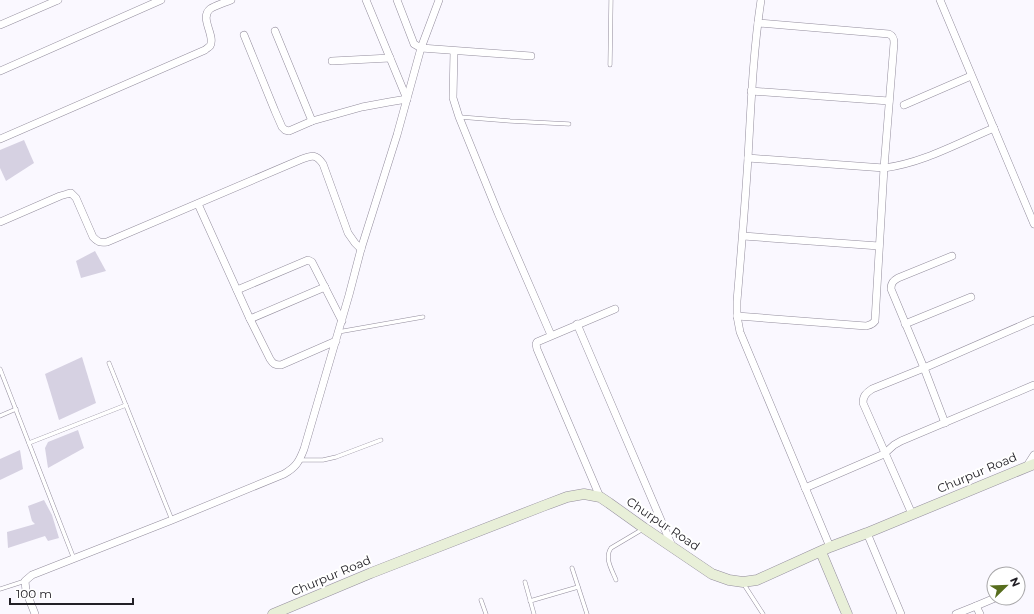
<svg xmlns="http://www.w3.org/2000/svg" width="1034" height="614" font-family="Montserrat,sans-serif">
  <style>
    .building { fill: #d6d1e2 }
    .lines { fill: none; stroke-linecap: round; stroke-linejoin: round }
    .lane-casing { stroke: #938d9d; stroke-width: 4.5 }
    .street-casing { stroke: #938d9d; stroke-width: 8 }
    .secondary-casing { stroke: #938d9d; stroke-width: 11 }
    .lane { stroke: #fff; stroke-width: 3.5 }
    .street { stroke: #fff; stroke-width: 7 }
    .secondary { stroke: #e8efd8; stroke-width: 10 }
    .labels { text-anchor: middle; stroke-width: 4; stroke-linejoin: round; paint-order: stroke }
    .street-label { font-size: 12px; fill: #222026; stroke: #fff }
  </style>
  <rect width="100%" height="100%" fill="#faf8ff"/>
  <g class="building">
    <polygon points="24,140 34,163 6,181 0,168 0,150"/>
    <polygon points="95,251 106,271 81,278 76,261"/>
    <polygon points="82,357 96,403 59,420 45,374"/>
    <polygon points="78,430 84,448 48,468 45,448 48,442"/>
    <polygon points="20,450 23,469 0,480 0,459"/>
    <polygon points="44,500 52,515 59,538 48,541 45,536 8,548 7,532 35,524 32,521 28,506"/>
  </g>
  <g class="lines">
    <defs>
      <g id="lane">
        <polyline points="610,65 611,0"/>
        <polyline points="460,117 510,121 569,124"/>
        <polyline points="338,332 423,317"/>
        <polyline points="109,363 172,520"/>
        <polyline points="0,369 74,559"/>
        <polyline points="0,416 16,409"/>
        <polyline points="29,443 126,405"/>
        <polyline points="300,460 323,460 336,457 381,440"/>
        <polyline points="572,568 587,614"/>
        <path d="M616,580C612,570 604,558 611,548L643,529"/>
        <polyline points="525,582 534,614"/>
        <polyline points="743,583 763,614"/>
        <polyline points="0,589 25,581"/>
        <polyline points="481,600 486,614"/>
        <polyline points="530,601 578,587"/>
      </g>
      <g id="street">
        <polyline points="397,0 414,44 421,48 531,56"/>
        <path d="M761,0C753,53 751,105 748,158C745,206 741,254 737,301V316L740,332L830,547"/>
        <polyline points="940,0 1034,224"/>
        <polyline points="0,25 58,0"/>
        <polyline points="275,31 312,121"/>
        <polyline points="244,35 275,111 282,127 285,130 289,131 312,121 362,107 389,102 407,99 366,0"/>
        <polyline points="454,51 453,98 459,117 498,213 551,335"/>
        <polyline points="332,61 390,58"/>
        <polyline points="0,71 161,0"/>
        <polyline points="751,91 889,101"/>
        <polyline points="904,105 971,76"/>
        <path d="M0,139L205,50C206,49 209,47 210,46C216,36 199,18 210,9C216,5 224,3 231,0"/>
        <path d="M748,158L884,168C923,163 958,143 994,128"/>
        <path d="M198,204L250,319L270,359C273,364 275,365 281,365L336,341"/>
        <path d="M0,222L60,196L67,194L71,193L76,198L93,237C98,242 100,243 107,242L302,159C312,155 316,154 323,164L348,233L355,243L361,249"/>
        <polyline points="743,236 879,246"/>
        <polyline points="237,290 308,260 312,262 342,321"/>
        <path d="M737,316L866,326C870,325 872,325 875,321L884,168L894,43C894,38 893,36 889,34L758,23"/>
        <polyline points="250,319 325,287"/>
        <polyline points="577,324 672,546"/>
        <polyline points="905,324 971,297"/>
        <path d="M945,423L924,368L891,289C891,283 893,281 898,278L952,256"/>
        <polyline points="1027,466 1034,455"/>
        <polyline points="805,488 884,454 894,445 901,441 1034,385"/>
        <polyline points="600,497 537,349 536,344 537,342 615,309"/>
        <path d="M912,514L863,403C863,396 866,393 872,389L924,368L1034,320"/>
        <polyline points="867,533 901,614"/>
        <polyline points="976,606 995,598"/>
        <path d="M35,614L26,591L25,581L32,575L172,520L284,474C296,467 299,462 304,449L349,295L361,249L397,135L421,48L439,0"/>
        <polyline points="956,614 976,606 980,614"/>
      </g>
      <g id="secondary">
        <polyline points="821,552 847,614"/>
        <polyline points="273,614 371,573 543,506 567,497 584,494 600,497 609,503 644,528 712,574 729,580 743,582 757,580 830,547 867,533 1034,464"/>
      </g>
    </defs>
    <use href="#lane" class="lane-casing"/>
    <use href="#street" class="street-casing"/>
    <use href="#secondary" class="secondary-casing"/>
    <use href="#lane" class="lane"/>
    <use href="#street" class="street"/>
    <use href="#secondary" class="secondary"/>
  </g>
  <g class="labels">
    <g class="street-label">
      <text transform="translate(977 473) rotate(-23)" y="4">Churpur Road</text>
      <text transform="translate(663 524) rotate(34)" y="4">Churpur Road</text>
      <text transform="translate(331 576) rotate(-23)" y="4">Churpur Road</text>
    </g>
  </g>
  <g transform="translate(1006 586) rotate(67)"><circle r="19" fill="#ffffff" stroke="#a7a6a8"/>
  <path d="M0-3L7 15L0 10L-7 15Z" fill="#576d1d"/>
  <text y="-6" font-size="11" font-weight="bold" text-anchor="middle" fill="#222026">N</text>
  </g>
  <path d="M10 598v6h123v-6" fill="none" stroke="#222026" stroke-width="2"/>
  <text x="16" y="598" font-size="12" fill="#222026" stroke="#ffffff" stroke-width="3" paint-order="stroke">100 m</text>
</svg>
